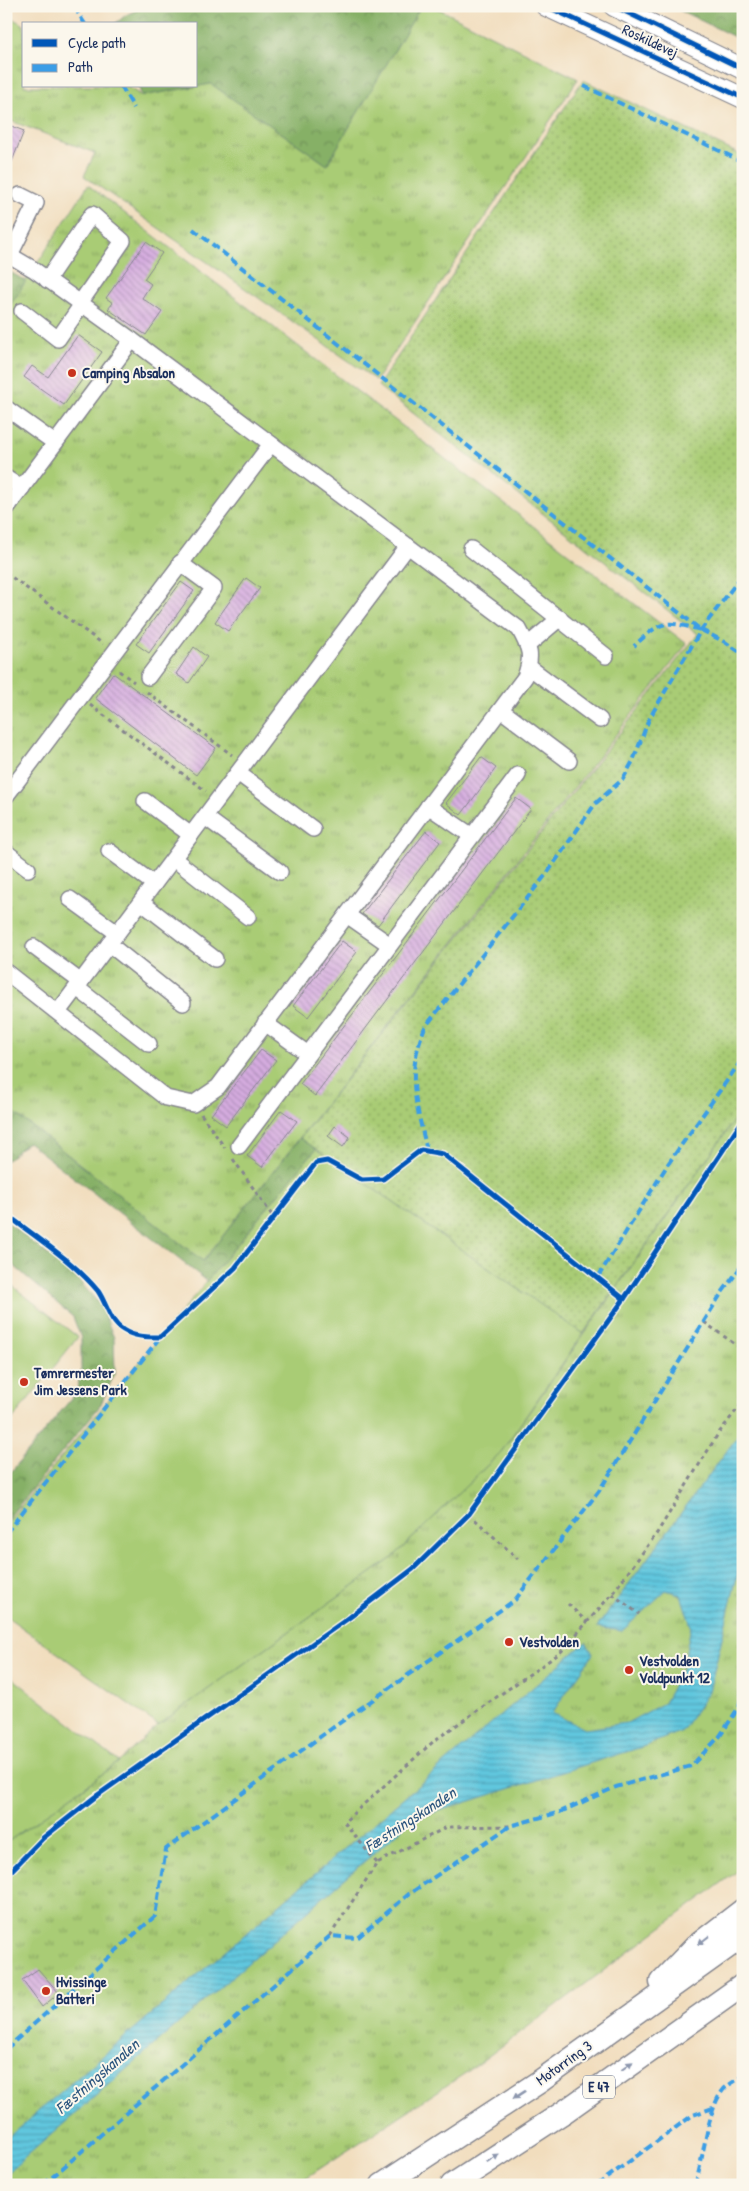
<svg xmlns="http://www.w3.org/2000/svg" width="749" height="2191" font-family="'Patrick Hand',sans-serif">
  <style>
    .grass { fill: url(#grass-dots); stroke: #627e6a }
    .forest { fill: url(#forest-crowns); stroke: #507062 }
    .park { fill: url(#park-tufts); stroke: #627e6a }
    .pitch { fill: #a9cc75; stroke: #627e6a }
    .water { fill: url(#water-rules); stroke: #3e7b9e }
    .building { fill: url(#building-back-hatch) }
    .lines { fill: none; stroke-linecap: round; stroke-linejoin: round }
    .minor-casing { stroke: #86868e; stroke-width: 18 }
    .major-casing { stroke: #86868e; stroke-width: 22 }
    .highway-casing { stroke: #86868e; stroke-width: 25 }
    .path { stroke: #86868e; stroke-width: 3; stroke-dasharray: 4 4; stroke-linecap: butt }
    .minor { stroke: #fff; stroke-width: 15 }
    .major { stroke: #fff; stroke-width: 20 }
    .highway { stroke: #fff; stroke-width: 22 }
    .quiet { stroke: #3b9de6; stroke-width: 4; stroke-dasharray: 8 4; stroke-linecap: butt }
    .cycleway-casing { stroke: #fbf7ec; stroke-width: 8 }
    .cycleway { stroke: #0057b8; stroke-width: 5 }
    .oneway { fill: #8d97ae }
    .poi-dot { fill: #c8321e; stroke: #fbf7ec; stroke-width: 2 }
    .labels { text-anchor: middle; stroke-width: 4; stroke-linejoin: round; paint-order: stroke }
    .shield { fill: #fbf7ec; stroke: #5e6b89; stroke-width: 1 }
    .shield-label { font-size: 14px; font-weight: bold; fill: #1b2f5e }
    .street-label { font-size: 15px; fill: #1b2f5e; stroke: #fbf7ec }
    .poi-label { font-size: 15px; font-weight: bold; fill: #1b2f5e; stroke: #fbf7ec; text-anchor: start }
    .water-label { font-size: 16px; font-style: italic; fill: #2c557e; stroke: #fbf7ec }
  </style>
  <defs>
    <pattern id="grass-dots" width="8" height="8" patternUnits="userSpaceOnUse" patternTransform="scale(1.25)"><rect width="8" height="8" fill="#a9cc75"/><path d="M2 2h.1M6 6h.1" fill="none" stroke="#89a663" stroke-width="1.8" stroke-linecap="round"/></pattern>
    <pattern id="forest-crowns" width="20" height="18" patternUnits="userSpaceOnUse" patternTransform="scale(1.25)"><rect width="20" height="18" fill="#86b066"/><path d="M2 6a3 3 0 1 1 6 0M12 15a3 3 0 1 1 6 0" fill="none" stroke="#6d9057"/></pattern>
    <pattern id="park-tufts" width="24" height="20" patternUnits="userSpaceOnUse" patternTransform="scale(1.25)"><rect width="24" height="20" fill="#a9cc75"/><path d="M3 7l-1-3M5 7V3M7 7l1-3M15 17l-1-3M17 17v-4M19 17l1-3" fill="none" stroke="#89a663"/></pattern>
    <pattern id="water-rules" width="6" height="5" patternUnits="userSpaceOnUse" patternTransform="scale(1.25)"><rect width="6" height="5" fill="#61c7de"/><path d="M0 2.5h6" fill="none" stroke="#4fa2b7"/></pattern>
    <pattern id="building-back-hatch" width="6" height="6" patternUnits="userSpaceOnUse" patternTransform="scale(1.25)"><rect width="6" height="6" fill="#d5acdf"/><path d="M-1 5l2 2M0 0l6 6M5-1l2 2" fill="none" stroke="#ac8cb8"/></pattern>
  </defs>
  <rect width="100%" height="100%" fill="#fbf7ec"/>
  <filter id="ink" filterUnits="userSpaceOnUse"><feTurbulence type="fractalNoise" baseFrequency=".02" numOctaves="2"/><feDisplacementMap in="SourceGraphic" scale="10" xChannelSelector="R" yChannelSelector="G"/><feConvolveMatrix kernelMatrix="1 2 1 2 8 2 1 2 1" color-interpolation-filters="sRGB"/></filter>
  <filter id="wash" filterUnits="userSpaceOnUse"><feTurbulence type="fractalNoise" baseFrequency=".0096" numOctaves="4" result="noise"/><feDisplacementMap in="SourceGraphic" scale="20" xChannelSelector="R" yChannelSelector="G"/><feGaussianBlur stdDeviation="1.12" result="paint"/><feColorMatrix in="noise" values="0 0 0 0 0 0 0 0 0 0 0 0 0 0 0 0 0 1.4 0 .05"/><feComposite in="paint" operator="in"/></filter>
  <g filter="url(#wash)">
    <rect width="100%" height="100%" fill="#f1ddbd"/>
    <polygon class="grass" points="583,80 743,156 743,1108 583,1334 300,1138 698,634 378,386"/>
    <g class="forest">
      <polygon points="145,6 421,6 327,165 211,84 142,96 138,86 196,86 196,24 115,24 126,15"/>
      <polygon points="671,6 743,6 743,41"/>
      <polygon points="6,270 26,281 6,312"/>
      <polygon points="6,1106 203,1261 300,1138 316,1149 207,1281 28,1142 6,1161"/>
      <polygon points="6,1221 75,1276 101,1306 114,1338 115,1373 100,1406 6,1521 6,1478 76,1393 81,1372 81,1338 73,1317 6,1259"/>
    </g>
    <g class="park">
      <polygon points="421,6 433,6 578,79 376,380 84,176 95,153 6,119 6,15 24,25 24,86 126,86 142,96 211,84 327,165"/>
      <polygon points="88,185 687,644 203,1261 6,1106 6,312"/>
      <polygon points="743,1108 743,1867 467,2072 295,2185 6,2185 6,1843 119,1762 158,1725 392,1558 501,1452"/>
    </g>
    <g class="pitch">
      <polygon points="316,1149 583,1334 501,1452 392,1558 158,1725 6,1616 6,1524"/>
      <polygon points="6,1281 78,1337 6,1427"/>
      <polygon points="6,1673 119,1762 6,1843"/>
    </g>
    <polygon class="water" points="743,1429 743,1552 709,1691 682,1731 645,1746 413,1819 6,2174 6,2139 586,1642 593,1654 552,1713 585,1729 627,1723 664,1703 683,1668 691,1626 681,1595 666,1590 622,1631 597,1627"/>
    <g id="blocks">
      <g class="building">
        <polygon points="6,124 24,131 7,174 6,174"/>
        <polygon points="146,242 162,253 144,279 151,284 142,298 162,312 146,335 108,309 113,303 106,298"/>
        <polygon points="78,335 102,352 64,405 24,377 32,366 48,377"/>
        <polygon points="246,578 260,588 228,631 215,622"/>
        <polygon points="181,582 194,591 149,653 136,644"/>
        <polygon points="194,647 207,657 189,683 176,674"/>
        <polygon points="113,673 216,748 196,775 95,698"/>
        <polygon points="481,757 496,768 461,815 446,803"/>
        <polygon points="516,798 531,809 315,1096 300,1084"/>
        <polygon points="426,831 440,842 378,925 362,914"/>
        <polygon points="342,941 357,952 308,1017 293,1006"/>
        <polygon points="261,1050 276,1060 226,1126 211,1115"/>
        <polygon points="281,1110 297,1121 262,1167 247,1156"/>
        <polygon points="335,1126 350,1137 343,1147 328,1136"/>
        <polygon points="38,1969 59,1993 42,2007 22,1980"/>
      </g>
    </g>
  </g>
  <g filter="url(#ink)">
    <use href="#blocks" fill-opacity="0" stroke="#86868e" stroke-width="1"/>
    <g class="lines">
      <defs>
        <g id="minor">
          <path d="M6,253L33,269L132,340L519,629C530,649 533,655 525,677L218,1087L193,1104L166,1098L6,972"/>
          <polyline points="10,255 36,203 20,195"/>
          <polyline points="47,280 92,214 123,241 80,303"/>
          <polyline points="22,311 58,339 82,304"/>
          <polyline points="6,408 55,443"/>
          <polyline points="6,478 22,488"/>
          <polyline points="6,509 132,340"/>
          <polyline points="471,549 606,656"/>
          <polyline points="528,645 560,618"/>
          <polyline points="529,667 600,720"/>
          <polyline points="148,677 214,588 180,563"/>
          <polyline points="501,710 569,761"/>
          <polyline points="238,773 313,829"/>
          <polyline points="6,796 271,444"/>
          <polyline points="145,801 191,835"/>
          <polyline points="428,806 472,836"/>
          <polyline points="205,817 280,872"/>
          <polyline points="109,851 154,884"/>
          <polyline points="6,852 28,869"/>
          <polyline points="174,859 248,917"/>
          <polyline points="70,899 117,933"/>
          <polyline points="141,902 215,959"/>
          <polyline points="347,915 390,945"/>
          <polyline points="109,944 183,1003"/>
          <polyline points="34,947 81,982"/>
          <polyline points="77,988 149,1044"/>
          <polyline points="58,1012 408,546"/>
          <polyline points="265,1023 308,1054"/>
          <polyline points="239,1146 518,775"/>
        </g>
        <g id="major">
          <polyline points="546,6 743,98"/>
          <polyline points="614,6 743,69"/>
        </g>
        <g id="highway">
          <polyline points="661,1982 695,1947 743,1910"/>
          <polyline points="382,2185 539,2082 743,1936"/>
          <polyline points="452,2185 564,2112 743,1985"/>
        </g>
      </defs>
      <use href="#minor" class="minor-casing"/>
      <use href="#major" class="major-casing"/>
      <use href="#highway" class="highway-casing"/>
      <g class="path">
        <polyline points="6,573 103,644"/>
        <polyline points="119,671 134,682"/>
        <polyline points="147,692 232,755"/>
        <polyline points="90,705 206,791"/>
        <polyline points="201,1114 225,1148"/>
        <polyline points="233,1159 274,1218"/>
        <polyline points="704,1322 743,1350"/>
        <polyline points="469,1514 518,1559"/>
        <polyline points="612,1594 639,1614"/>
        <polyline points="568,1604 588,1623"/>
        <polyline points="377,1863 344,1822 435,1740 560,1653 612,1594 657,1533 718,1434 743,1402"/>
        <polyline points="330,1936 377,1863 447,1827 510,1826"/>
      </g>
      <use href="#minor" class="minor"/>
      <use href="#major" class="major"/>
      <use href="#highway" class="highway"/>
      <g class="quiet">
        <polyline points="78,6 78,13 85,24"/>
        <polyline points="121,86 134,108"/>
        <polyline points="584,86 743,162"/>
        <path d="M193,229L701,630C664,620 662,620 634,646"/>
        <polyline points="701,630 725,642 743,654"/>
        <path d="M427,1151C416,1101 405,1076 425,1027L548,872L595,804L623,779L633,761L649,719L701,630L743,574"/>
        <polyline points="598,1277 668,1164 743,1058"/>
        <polyline points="6,1533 161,1336"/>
        <polyline points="6,2049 155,1916 166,1849 331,1729 515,1600 599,1491 721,1294 743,1264"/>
        <polyline points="43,2185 330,1936 357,1938 409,1894 510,1826 560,1812 616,1787 691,1766 720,1736 739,1707 743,1688"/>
        <polyline points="597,2185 693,2115 713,2108"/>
        <path d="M695,2185C704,2159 707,2108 724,2089C729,2084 737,2080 743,2076"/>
      </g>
      <defs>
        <g id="cycleway">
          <polyline points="546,6 743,98"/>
          <polyline points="614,6 743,69"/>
          <path d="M6,1214C37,1238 73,1261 98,1291C107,1304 109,1321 123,1330C134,1337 146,1337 160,1337L235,1268L316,1163L327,1161L362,1180L383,1179L421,1150L443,1154L624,1299"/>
          <polyline points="6,1876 43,1838 95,1797 350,1617 413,1569 469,1514 624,1299 743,1120"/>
        </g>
      </defs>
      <use href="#cycleway" class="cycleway-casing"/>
      <use href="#cycleway" class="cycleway"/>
    </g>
    <defs><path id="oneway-solid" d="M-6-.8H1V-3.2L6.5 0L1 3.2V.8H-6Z" transform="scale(1.25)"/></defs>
    <g class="oneway">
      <use href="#oneway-solid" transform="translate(704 1940) rotate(142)"/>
      <use href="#oneway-solid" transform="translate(627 2066) rotate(-36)"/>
      <use href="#oneway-solid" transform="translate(519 2095) rotate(147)"/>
      <use href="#oneway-solid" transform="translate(493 2158) rotate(-33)"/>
    </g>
  </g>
  <g class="poi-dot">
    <circle cx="72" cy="373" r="5"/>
    <circle cx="24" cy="1382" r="5"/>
    <circle cx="509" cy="1642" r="5"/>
    <circle cx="629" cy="1670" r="5"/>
    <circle cx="46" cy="1991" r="5"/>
  </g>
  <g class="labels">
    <rect class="shield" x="583" y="2075.5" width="32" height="23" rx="4"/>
    <g class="shield-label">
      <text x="599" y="2092">E 47</text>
    </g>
    <g class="street-label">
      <text transform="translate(650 41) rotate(25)" y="5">Roskildevej</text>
      <text transform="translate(564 2063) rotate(-36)" y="5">Motorring 3</text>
    </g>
    <g class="poi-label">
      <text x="82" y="378">Camping Absalon</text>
      <text x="34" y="1378">Tømrermester<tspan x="34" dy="17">Jim Jessens Park</tspan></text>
      <text x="519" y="1647">Vestvolden</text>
      <text x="639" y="1666">Vestvolden<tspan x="639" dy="17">Voldpunkt 12</tspan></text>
      <text x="56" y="1987">Hvissinge<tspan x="56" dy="17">Batteri</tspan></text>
    </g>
    <g class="water-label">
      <text transform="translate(410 1819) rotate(-33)" y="6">Fæstningskanalen</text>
      <text transform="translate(97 2076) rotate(-41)" y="6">Fæstningskanalen</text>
    </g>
  </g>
  <rect width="749" height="2191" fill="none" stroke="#fbf7ec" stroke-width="25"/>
  <rect x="22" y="22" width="175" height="65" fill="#fbf7ec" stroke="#a1a7b3"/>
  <rect x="32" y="39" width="25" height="8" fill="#0057b8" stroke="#a1a7b3"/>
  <text x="68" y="48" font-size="15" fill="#1b2f5e">Cycle path</text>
  <rect x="32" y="64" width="25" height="8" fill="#3b9de6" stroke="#a1a7b3"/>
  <text x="68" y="72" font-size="15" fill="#1b2f5e">Path</text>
</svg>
